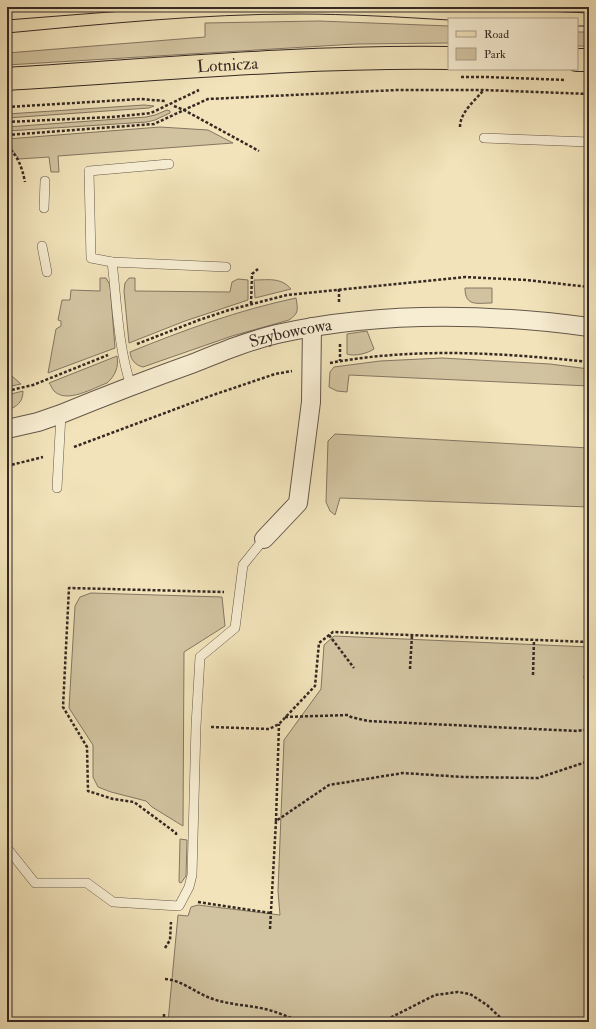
<svg xmlns="http://www.w3.org/2000/svg" width="596" height="1029" font-family="'IM FELL Double Pica',serif">
  <style>
    .green { fill: #d2c3a0; stroke: #847662 }
    .lines { fill: none; stroke-linecap: round; stroke-linejoin: round }
    .service-casing { stroke: #64584a; stroke-width: 10 }
    .minor-casing { stroke: #64584a; stroke-width: 20 }
    .primary-casing { stroke: #352924; stroke-width: 24 }
    .path { stroke: #352924; stroke-width: 2.5; stroke-dasharray: 3 2; stroke-linecap: butt }
    .service { stroke: #f7edd2; stroke-width: 9 }
    .minor { stroke: #f7edd2; stroke-width: 18 }
    .primary { stroke: #f2e3ba; stroke-width: 22 }
    .tram { stroke: #352924; stroke-width: 1 }
    .labels { text-anchor: middle; stroke-width: 3; stroke-linejoin: round; paint-order: stroke }
    .street-label { font-size: 17px; fill: #352924; stroke: #f7edd2 }
  </style>
  <rect width="100%" height="100%" fill="#f2e3ba"/>
  <filter id="stains"><feTurbulence type="fractalNoise" baseFrequency=".005" numOctaves="4"/><feColorMatrix values="0 0 0 0 .2 0 0 0 0 .09 0 0 0 0 .02 0 0 0 .5 -.17"/></filter>
  <radialGradient id="worn" r=".72"><stop offset=".6" stop-color="#630" stop-opacity="0"/><stop offset="1" stop-color="#630" stop-opacity=".3"/></radialGradient>
  <g class="green">
    <polygon points="319,21 449,26 449,43 356,44 7,65 7,53 205,37 205,23"/>
    <rect x="577" y="32" width="12" height="14"/>
    <polygon points="144,105 154,106 149,108 7,118 7,114"/>
    <polygon points="167,110 170,111 170,113 155,120 147,122 7,131 7,127 146,117 155,115"/>
    <polygon points="160,127 208,130 233,143 58,156 59,172 51,172 49,157 19,159 7,143 7,139"/>
    <polygon points="100,278 106,278 110,285 115,348 48,373 56,329 61,326 61,321 58,320 62,300 70,300 71,290 100,291"/>
    <polygon points="129,278 135,278 135,291 230,292 232,282 238,279 248,280 248,300 185,321 129,343 124,291 125,283"/>
    <path d="M254,280C268,280 281,277 291,289L255,298Z"/>
    <path d="M465,288H492V303C477,303 465,307 465,288Z"/>
    <path d="M296,298C298,310 299,313 289,320L232,336L143,367C135,365 131,360 130,352C184,330 239,310 296,298Z"/>
    <path d="M367,331L374,349C368,353 355,357 347,354V334Z"/>
    <path d="M117,356C119,367 115,376 107,383C93,388 67,404 54,391C52,389 51,385 49,383Z"/>
    <polygon points="442,358 550,364 589,369 589,386 349,375 347,392 337,391 329,387 330,372 334,367 380,361"/>
    <polygon points="7,375 13,377 21,384 7,387"/>
    <path d="M23,391C23,402 17,407 7,410V395Z"/>
    <polygon points="335,434 589,448 589,507 340,498 335,515 330,511 326,502 328,441"/>
    <polygon points="91,593 222,597 225,626 184,652 183,826 152,807 146,801 111,792 98,787 93,777 93,745 69,708 75,606 80,597"/>
    <polygon points="334,636 589,647 589,1022 168,1022 178,915 188,916 191,907 198,905 280,915 278,891 284,740 321,689 324,645"/>
    <polygon points="180,839 187,840 186,876 181,883 179,882"/>
  </g>
  <g class="lines">
    <defs>
      <g id="service">
        <polyline points="484,138 589,142"/>
        <polyline points="169,164 89,171 91,258 112,262 226,267"/>
        <polyline points="44,208 45,181"/>
        <polyline points="42,246 47,272"/>
        <path d="M112,262C117,303 118,347 131,386"/>
        <polyline points="57,488 61,414"/>
        <polyline points="7,848 35,883 87,883 113,902 179,906 189,887 192,875 196,726 200,657 235,628 243,565 264,539"/>
      </g>
      <g id="minor">
        <path id="s1" d="M7,429L38,422L61,414C105,396 149,379 194,363C221,352 248,341 277,334C379,311 485,313 589,327"/>
        <polyline points="264,539 298,503 311,402 312,327"/>
      </g>
      <g id="primary">
        <polyline points="577,60 589,60"/>
        <path id="s2" d="M7,79C154,70 302,56 449,58"/>
      </g>
    </defs>
    <use href="#service" class="service-casing"/>
    <use href="#minor" class="minor-casing"/>
    <use href="#primary" class="primary-casing"/>
    <g class="path">
      <polyline points="461,77 486,77 566,80"/>
      <polyline points="174,106 184,110 208,99 397,90 483,90 589,94"/>
      <polyline points="7,107 141,99 165,101"/>
      <polyline points="7,122 112,117 151,113 199,90"/>
      <path d="M460,127C460,113 474,101 483,91"/>
      <polyline points="7,135 154,124 184,110 259,151"/>
      <path d="M7,146C18,156 22,167 25,182"/>
      <polyline points="339,289 339,303"/>
      <polyline points="251,304 252,274 258,269"/>
      <polyline points="137,344 199,320 229,310 287,295 465,277 526,280 589,287"/>
      <polyline points="340,344 340,361"/>
      <path d="M330,363C416,347 503,353 589,362"/>
      <polyline points="7,391 33,385 108,355"/>
      <polyline points="74,447 213,395 275,374 292,371"/>
      <polyline points="7,466 43,457"/>
      <polyline points="329,635 354,668"/>
      <polyline points="410,669 412,635"/>
      <polyline points="533,675 534,640"/>
      <polyline points="584,678 589,673"/>
      <polyline points="285,717 348,715 351,717 368,721 577,731 589,729"/>
      <polyline points="211,727 269,729 279,724 315,686 319,643 333,632 589,642"/>
      <polyline points="276,821 279,724"/>
      <polyline points="176,835 176,833 134,802 113,799 88,791 87,747 63,707 69,588 224,592"/>
      <polyline points="198,902 271,913"/>
      <polyline points="270,929 276,821 329,785 403,773 463,777 538,778 589,761"/>
      <polyline points="165,948 170,940 171,922"/>
      <path d="M165,979C182,980 197,994 213,999C230,1005 248,1005 265,1009C278,1012 290,1018 303,1022"/>
      <polyline points="164,1022 164,1013"/>
      <polyline points="382,1022 435,995 458,992 470,994 487,1005 505,1022"/>
    </g>
    <use href="#service" class="service"/>
    <use href="#minor" class="minor"/>
    <use href="#primary" class="primary"/>
    <g class="tram">
      <polyline points="458,7 589,13"/>
      <polyline points="7,20 174,7"/>
      <polyline points="577,26 589,26"/>
      <path d="M7,33C104,24 201,14 297,14C348,14 399,17 449,20"/>
    </g>
  </g>
  <g class="labels">
    <g class="street-label">
      <text dy="6" stroke="none"><textPath href="#s2" startOffset="221">Lotnicza</textPath></text>
      <text dy="6" stroke="none"><textPath href="#s1" startOffset="300">Szybowcowa</textPath></text>
    </g>
  </g>
  <rect width="596" height="1029" fill="none" stroke="#f2e3ba" stroke-width="24"/>
  <rect x="8" y="8" width="580" height="1013" fill="none" stroke="#352924" stroke-width="2"/>
  <rect x="12" y="12" width="572" height="1005" fill="none" stroke="#352924"/>
  <rect x="448" y="18" width="130" height="52" fill="#f7edd2" stroke="#a99f8c"/>
  <rect x="456" y="31" width="20" height="6" fill="#f2e3ba" stroke="#a99f8c"/>
  <text x="484" y="38" font-size="12" fill="#352924">Road</text>
  <rect x="456" y="48" width="20" height="12" fill="#d2c3a0" stroke="#a99f8c"/>
  <text x="484" y="58" font-size="12" fill="#352924">Park</text>
  <rect width="100%" height="100%" filter="url(#stains)"/>
  <rect width="100%" height="100%" fill="url(#worn)"/>
</svg>
